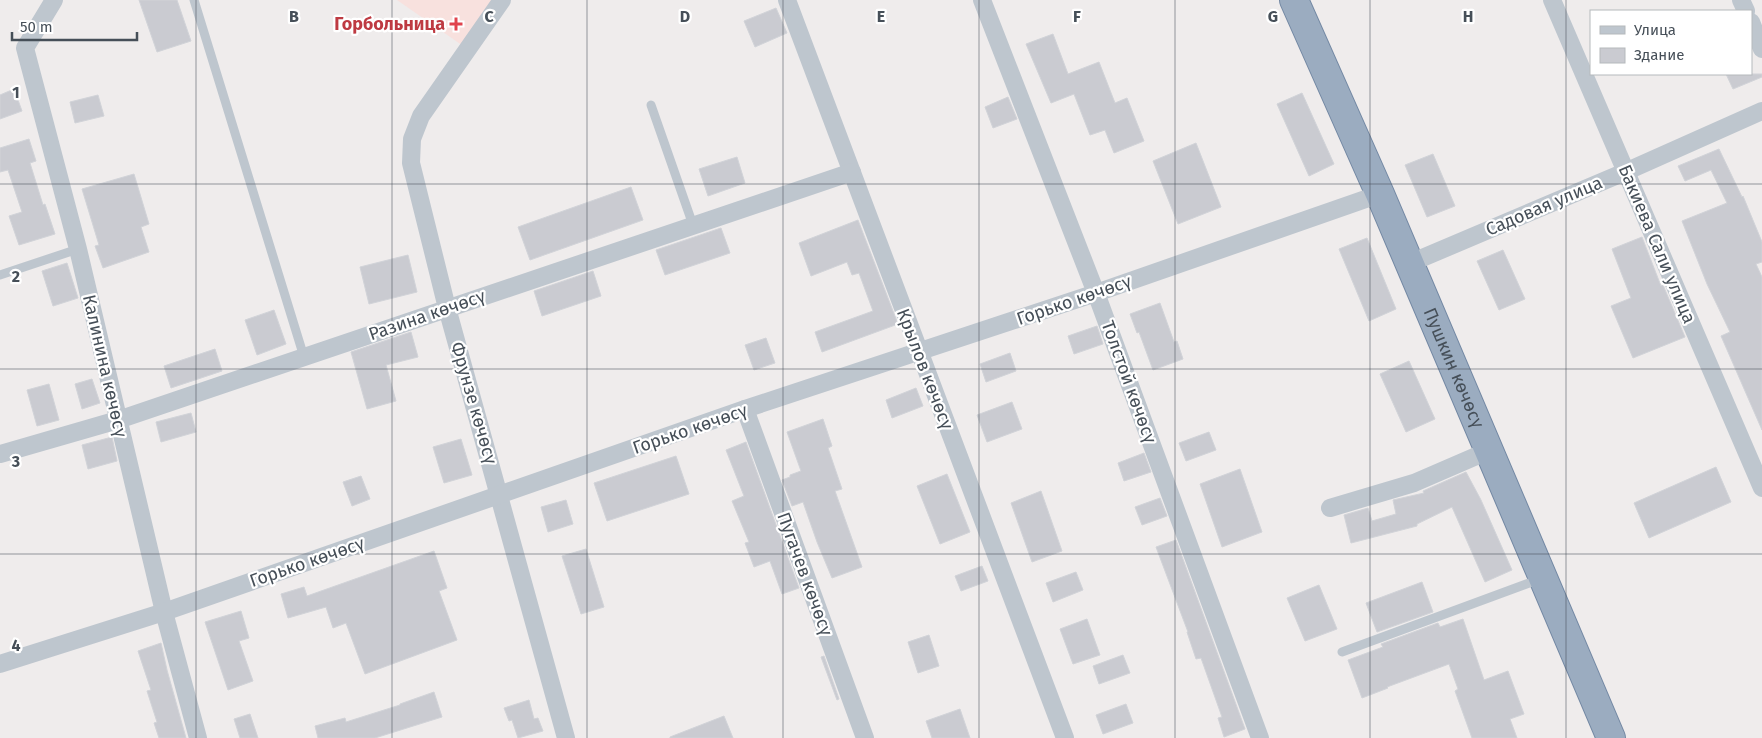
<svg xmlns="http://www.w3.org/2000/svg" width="1762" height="738" font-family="'Fira Sans',sans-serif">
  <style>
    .medical { fill: #f8e1de }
    .building { fill: #cacbd1; stroke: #d1d3d8 }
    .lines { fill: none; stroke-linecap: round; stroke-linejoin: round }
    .trunk-casing { stroke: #7388a3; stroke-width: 30 }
    .service { stroke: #bec6ce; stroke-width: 9 }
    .minor { stroke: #bec6ce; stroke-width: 18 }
    .trunk { stroke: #9bacc0; stroke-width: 28 }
    .grid { fill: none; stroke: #464f58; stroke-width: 1; stroke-opacity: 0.55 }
    .health-dot { fill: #e0444e; stroke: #fff; stroke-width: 2 }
    .labels { text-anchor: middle; stroke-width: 4.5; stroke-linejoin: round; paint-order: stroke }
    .health-label { font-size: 18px; font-weight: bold; fill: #be3a42; stroke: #fff; text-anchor: end }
    .street-label { font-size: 18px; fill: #464f58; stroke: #fff }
    .grid-label { font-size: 16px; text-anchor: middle; font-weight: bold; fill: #464f58; stroke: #fff; stroke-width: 4.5; stroke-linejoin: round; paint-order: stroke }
  </style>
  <rect width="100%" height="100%" fill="#efecec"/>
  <polygon class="medical" points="397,0 498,0 466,48"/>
  <g class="building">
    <polygon points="139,0 177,0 191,41 157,52"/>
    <polygon points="776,8 787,33 755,47 744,21"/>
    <polygon points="1053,34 1068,74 1099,62 1115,103 1127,98 1144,141 1114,153 1105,130 1090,135 1074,94 1051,103 1026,44"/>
    <polygon points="1726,74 1762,74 1762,77 1733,89"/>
    <polygon points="14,89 22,111 0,119 0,95"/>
    <polygon points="1302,93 1334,164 1309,176 1277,104"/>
    <polygon points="98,95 104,116 75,123 70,102"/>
    <polygon points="1008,97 1017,119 993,128 985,107"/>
    <polygon points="29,139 36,161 30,163 43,205 45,204 55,234 19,245 9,216 22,212 8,170 0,172 0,148"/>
    <polygon points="1196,143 1221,207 1178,224 1153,161"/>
    <polygon points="1719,149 1742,197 1743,196 1762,242 1762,262 1756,264 1762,277 1762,430 1721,336 1730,332 1707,284 1682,221 1727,203 1711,170 1685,181 1678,166"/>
    <polygon points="1433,154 1455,206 1427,217 1405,165"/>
    <polygon points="737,157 745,183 708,196 699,169"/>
    <polygon points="134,174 149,224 141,227 149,252 103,268 95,246 99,245 82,189"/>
    <polygon points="631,187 643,220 530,260 518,227"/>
    <polygon points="858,220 898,324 822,352 815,332 873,311 859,273 852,275 847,262 811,276 799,243"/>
    <polygon points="721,228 730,253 665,275 656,250"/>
    <polygon points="1642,237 1661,286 1663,285 1685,337 1633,358 1611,306 1631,298 1612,249"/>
    <polygon points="1367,238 1396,309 1369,321 1339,249"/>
    <polygon points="1503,250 1525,299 1499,310 1477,261"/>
    <polygon points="408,255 417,292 369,304 360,267"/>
    <polygon points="67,263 78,298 53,306 42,271"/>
    <polygon points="593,271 601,296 542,316 534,291"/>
    <polygon points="1160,303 1174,342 1177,341 1183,359 1153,370 1139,332 1137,333 1130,314"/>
    <polygon points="274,310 286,344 257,355 245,320"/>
    <polygon points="1097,326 1103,344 1074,354 1068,336"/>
    <polygon points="411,332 418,357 386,365 396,401 367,409 351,352"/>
    <polygon points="766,338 775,363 754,370 745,345"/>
    <polygon points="215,349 222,371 171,388 164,366"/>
    <polygon points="1010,353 1016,371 986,382 980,364"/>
    <polygon points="1409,361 1435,419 1406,432 1380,374"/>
    <polygon points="92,379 100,403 82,409 75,384"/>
    <polygon points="49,384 59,420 37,426 27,390"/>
    <polygon points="916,388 923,406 892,418 886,400"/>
    <polygon points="1012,402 1022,429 987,442 977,415"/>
    <polygon points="191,413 196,432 161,442 156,422"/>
    <polygon points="823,419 832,446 828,448 842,489 835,491 862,567 832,578 817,542 803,502 792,506 782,480 790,477 790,475 801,471 787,432"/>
    <polygon points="1209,432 1216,450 1186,461 1179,443"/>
    <polygon points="112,437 117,461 88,469 82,445"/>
    <polygon points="461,439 472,475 444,483 433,447"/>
    <polygon points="746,442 799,588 782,594 770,561 754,567 745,543 749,542 732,501 744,496 726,450"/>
    <polygon points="1144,453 1151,472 1124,481 1118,463"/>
    <polygon points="676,456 689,494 607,521 594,483"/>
    <polygon points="1716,467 1731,502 1649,538 1634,503"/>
    <polygon points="1240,469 1262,532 1222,547 1200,484"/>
    <polygon points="1466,472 1481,500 1512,570 1485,582 1452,507 1417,524 1417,526 1351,543 1344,515 1368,508 1372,521 1396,514 1393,500 1424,493 1423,491"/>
    <polygon points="947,474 970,532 940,544 917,486"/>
    <polygon points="361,476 370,499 352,506 343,482"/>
    <polygon points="1041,491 1062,551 1032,562 1011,503"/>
    <polygon points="1160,498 1167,516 1142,525 1135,507"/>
    <polygon points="566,500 573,524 548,532 541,507"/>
    <polygon points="1176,540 1245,729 1224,737 1218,718 1222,717 1201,658 1196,659 1187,632 1188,632 1156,547"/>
    <polygon points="586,549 604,607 581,614 562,556"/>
    <polygon points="434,551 447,588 439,591 457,640 365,674 346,623 333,628 326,607 288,618 281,594 304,587 307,596"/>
    <polygon points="982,566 988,581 961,591 955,576"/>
    <polygon points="1076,572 1083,590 1053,602 1046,583"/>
    <polygon points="1422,582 1433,612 1377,632 1366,603"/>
    <polygon points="1319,585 1337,629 1305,641 1287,598"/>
    <polygon points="241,611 249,638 239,641 253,681 228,690 205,622"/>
    <polygon points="1087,619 1100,655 1073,664 1060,629"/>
    <polygon points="1463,619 1484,680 1508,671 1524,714 1510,719 1517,738 1472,738 1455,691 1458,689 1449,664 1387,687 1388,688 1362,698 1348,660 1383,647 1381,644 1438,623 1440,627"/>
    <polygon points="929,635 939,666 918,673 908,642"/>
    <polygon points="161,643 167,670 186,738 159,738 154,723 157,722 147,691 151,690 138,651"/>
    <polygon points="1123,655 1130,673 1099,684 1093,666"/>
    <polygon points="824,656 839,699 837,700 821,657"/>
    <polygon points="434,692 442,717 375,738 318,738 315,726 345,718 346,722 400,705 400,704"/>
    <polygon points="529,700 534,719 538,718 543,731 518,738 512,720 509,721 504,708"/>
    <polygon points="1126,704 1133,723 1103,734 1096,715"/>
    <polygon points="960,709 970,738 932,738 926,721"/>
    <polygon points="250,714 258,738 240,738 234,719"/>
    <polygon points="724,716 733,738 670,738 670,737"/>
  </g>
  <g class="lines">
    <defs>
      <g id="trunk">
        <path id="s1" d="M1294,0L1380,194L1611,738"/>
      </g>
    </defs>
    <use href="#trunk" class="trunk-casing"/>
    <g class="service">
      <polyline points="194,0 304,357"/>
      <polyline points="651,105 693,225"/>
      <polyline points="0,275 78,249"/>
      <polyline points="1342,652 1540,579"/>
    </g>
    <g class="minor">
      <polyline points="54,0 25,48 78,249 164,612 198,738"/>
      <polyline points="502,0 421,116 412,139 411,163 447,308 566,738"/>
      <polyline points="787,0 1065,738"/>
      <polyline points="982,0 1096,293 1260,738"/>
      <polyline points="1552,0 1762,488"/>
      <polyline points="1741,0 1746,11"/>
      <polyline points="1751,22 1762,49"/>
      <polyline points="1408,264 1625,172 1762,111"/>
      <polyline points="745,409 865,738"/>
      <polyline points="0,454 118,420 852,172"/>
      <polyline points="1330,508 1414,483 1488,451"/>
      <polyline points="0,664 164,612 745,409 1096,293 1380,194"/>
    </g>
    <use href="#trunk" class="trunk"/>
  </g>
  <path class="grid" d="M196,0V738M392,0V738M587,0V738M783,0V738M979,0V738M1175,0V738M1370,0V738M1566,0V738M0,184H1762M0,369H1762M0,554H1762"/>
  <path class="health-dot" d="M453.5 16.5h5v5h5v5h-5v5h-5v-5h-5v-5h5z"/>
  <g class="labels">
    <g class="health-label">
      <text x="445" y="30">Горбольница</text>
    </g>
    <g class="street-label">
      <text transform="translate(1544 206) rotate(-23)" y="6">Садовая улица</text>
      <text transform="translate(1657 244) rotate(67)" y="6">Бакиева Сали улица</text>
      <text transform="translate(1074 300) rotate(-19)" y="6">Горько көчөсү</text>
      <text transform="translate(427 315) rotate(-19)" y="6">Разина көчөсү</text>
      <text transform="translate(105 366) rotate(77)" y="6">Калинина көчөсү</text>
      <text transform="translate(925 369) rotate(69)" y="6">Крылов көчөсү</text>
      <text dy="6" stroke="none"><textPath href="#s1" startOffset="401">Пушкин көчөсү</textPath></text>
      <text transform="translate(1129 382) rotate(70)" y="6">Толстой көчөсү</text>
      <text transform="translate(474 403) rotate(74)" y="6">Фрунзе көчөсү</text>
      <text transform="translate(690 429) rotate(-19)" y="6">Горько көчөсү</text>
      <text transform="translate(307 562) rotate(-19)" y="6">Горько көчөсү</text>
      <text transform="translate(805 574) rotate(70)" y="6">Пугачев көчөсү</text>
    </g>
  </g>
  <g class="grid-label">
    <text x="294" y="22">B</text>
    <text x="489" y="22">C</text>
    <text x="685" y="22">D</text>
    <text x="881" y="22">E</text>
    <text x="1077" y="22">F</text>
    <text x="1273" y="22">G</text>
    <text x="1468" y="22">H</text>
    <text x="16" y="98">1</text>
    <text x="16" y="282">2</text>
    <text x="16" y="467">3</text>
    <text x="16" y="651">4</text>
  </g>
  <rect x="1590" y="10" width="162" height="65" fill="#ffffff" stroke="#b5b9bc"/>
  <rect x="1600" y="26" width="25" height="8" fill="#bec6ce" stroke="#b5b9bc"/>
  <text x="1634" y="35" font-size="15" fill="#464f58">Улица</text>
  <rect x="1600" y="48" width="25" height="15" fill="#cacbd1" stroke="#b5b9bc"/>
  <text x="1634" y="60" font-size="15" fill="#464f58">Здание</text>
  <path d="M12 32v8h125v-8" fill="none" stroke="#464f58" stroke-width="2.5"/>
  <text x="20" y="32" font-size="15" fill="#464f58" stroke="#ffffff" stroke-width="4" paint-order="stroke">50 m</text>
</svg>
